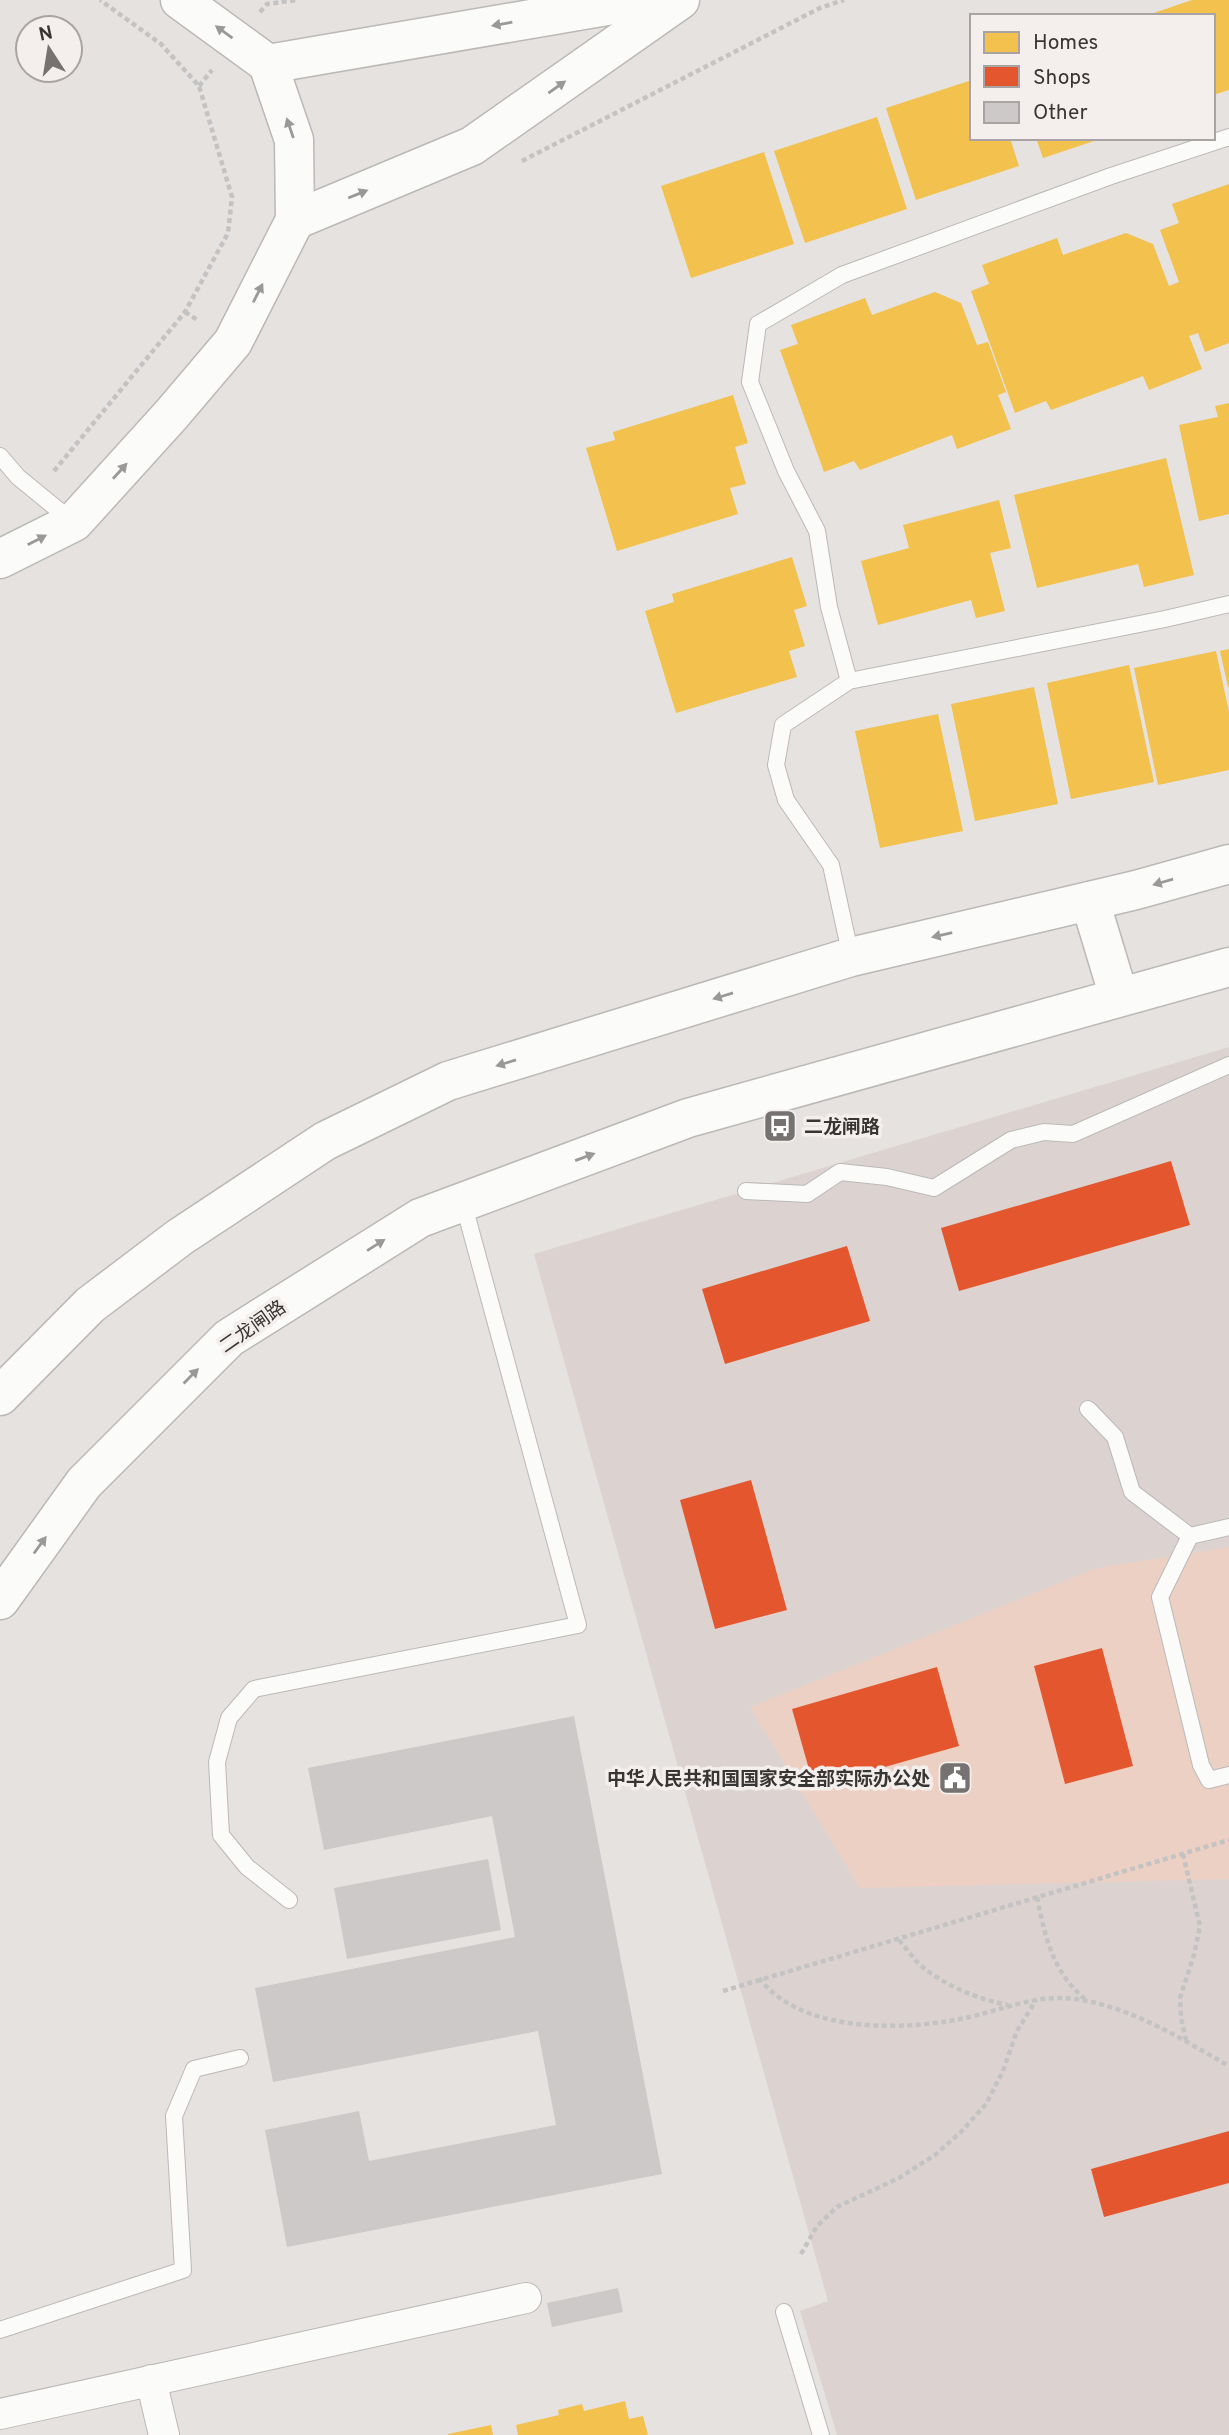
<svg xmlns="http://www.w3.org/2000/svg" width="1229" height="2435" font-family="Overpass,'Noto Sans SC',sans-serif">
  <style>
    .built { fill: #dcd3d1 }
    .green { fill: #edd0c4 }
    .homes { fill: #f2c14e }
    .shops { fill: #e4572e }
    .building { fill: #ccc9c8 }
    .lines { fill: none; stroke-linecap: round; stroke-linejoin: round }
    .lane-casing { stroke: #bbb9b7; stroke-width: 18 }
    .street-casing { stroke: #bbb9b7; stroke-width: 32 }
    .secondary-casing { stroke: #bbb9b7; stroke-width: 41 }
    .path { stroke: #c3c3c3; stroke-width: 4.5; stroke-dasharray: 5 3.5; stroke-linecap: butt }
    .lane { stroke: #fbfbfa; stroke-width: 16 }
    .street { stroke: #fbfbfa; stroke-width: 30 }
    .secondary { stroke: #fbfbfa; stroke-width: 38 }
    .oneway { fill: #9a9898 }
    .labels { text-anchor: middle; stroke-width: 7; stroke-linejoin: round; paint-order: stroke }
    .poi-label { font-size: 19px; font-weight: bold; fill: #383635; stroke: #f4eeec; text-anchor: start }
    .street-label { font-size: 19px; fill: #383635; stroke: #f4eeec }
  </style>
  <rect width="100%" height="100%" fill="#e5e2e0"/>
  <polygon class="built" points="1229,1047 1229,2435 837,2435 800,2311 828,2301 534,1254"/>
  <polygon class="green" points="1229,1547 1229,1879 860,1888 750,1707 1097,1568"/>
  <g class="homes">
    <polygon points="1192,0 1229,0 1229,90 1213,95 1213,16 1145,16"/>
    <polygon points="972,80 972,138 1010,138 1019,166 916,200 886,108"/>
    <polygon points="877,117 907,209 805,243 774,151"/>
    <polygon points="1036,138 1100,138 1100,139 1043,158"/>
    <polygon points="764,152 794,244 691,278 661,186"/>
    <polygon points="1229,184 1229,343 1205,352 1198,333 1189,336 1202,369 1149,390 1143,376 1051,410 1046,401 1015,413 971,291 989,284 982,265 1057,238 1063,255 1126,233 1153,244 1169,286 1179,282 1160,230 1179,223 1172,204"/>
    <polygon points="935,292 961,303 977,345 988,342 1006,392 998,395 1011,429 957,449 952,435 860,470 854,461 824,472 780,350 798,344 791,325 865,298 872,315"/>
    <polygon points="733,395 748,443 735,447 746,484 730,488 738,514 617,551 586,448 615,440 613,432"/>
    <polygon points="1229,403 1229,514 1199,521 1179,425 1218,417 1215,406"/>
    <polygon points="1166,458 1194,575 1144,587 1138,564 1037,588 1014,495"/>
    <polygon points="999,500 1011,548 990,553 1005,611 976,618 971,600 878,625 861,561 909,548 903,525"/>
    <polygon points="792,557 807,606 794,610 805,646 789,651 797,677 676,713 645,611 674,602 672,594"/>
    <polygon points="1229,649 1229,687 1228,687 1220,651"/>
    <polygon points="1216,651 1229,712 1229,770 1158,785 1134,668"/>
    <polygon points="1129,665 1154,782 1071,799 1047,683"/>
    <polygon points="1034,687 1058,804 975,821 951,704"/>
    <polygon points="938,714 963,831 880,848 855,731"/>
    <polygon points="625,2401 629,2419 643,2416 648,2435 518,2435 516,2425 559,2415 558,2410 582,2404 584,2411"/>
    <polygon points="491,2425 493,2435 448,2435 448,2434"/>
  </g>
  <g class="shops">
    <polygon points="1171,1161 1190,1225 959,1291 941,1228"/>
    <polygon points="847,1246 870,1321 725,1364 702,1289"/>
    <polygon points="751,1480 787,1610 715,1629 680,1500"/>
    <polygon points="1102,1648 1133,1766 1065,1784 1034,1666"/>
    <polygon points="937,1667 959,1746 814,1787 792,1709"/>
    <polygon points="1229,2131 1229,2183 1104,2217 1091,2169"/>
  </g>
  <g class="building">
    <polygon points="574,1716 662,2174 287,2247 265,2130 359,2111 369,2161 556,2125 538,2031 273,2082 255,1988 515,1937 492,1816 324,1850 308,1768"/>
    <polygon points="488,1859 501,1930 347,1959 334,1888"/>
    <polygon points="618,2288 623,2312 552,2327 547,2303"/>
  </g>
  <g class="lines">
    <defs>
      <g id="lane">
        <polyline points="0,456 18,477 73,522"/>
        <polyline points="849,681 829,607 817,531 786,471 750,382 758,324 842,275 1111,176 1229,137"/>
        <polyline points="851,957 831,865 786,800 776,765 783,725 849,681 1165,619 1229,604"/>
        <polyline points="746,1191 807,1194 840,1172 887,1177 934,1188 1011,1140 1044,1132 1073,1134 1229,1065"/>
        <polyline points="1088,1409 1115,1437 1132,1492 1190,1536 1229,1527"/>
        <polyline points="1190,1536 1160,1597 1201,1765 1209,1780 1229,1775"/>
        <polyline points="289,1900 247,1867 221,1835 217,1762 229,1718 254,1689 578,1625 463,1202"/>
        <polyline points="784,2312 821,2435"/>
        <polyline points="0,2330 183,2270 174,2116 194,2069 240,2058"/>
      </g>
      <g id="street">
        <polyline points="151,2380 164,2435"/>
        <polyline points="0,2414 526,2298"/>
      </g>
      <g id="secondary">
        <polyline points="268,64 642,0"/>
        <polyline points="295,220 472,146 680,0"/>
        <polyline points="0,559 74,522 171,415 233,342 295,220 294,140 268,64 180,0"/>
        <polyline points="1090,901 1119,997"/>
        <polyline points="0,1396 90,1305 180,1237 325,1141 448,1081 851,957 1136,890 1229,864"/>
        <polyline points="0,1600 84,1483 229,1338 420,1218 688,1118 1229,967"/>
      </g>
    </defs>
    <use href="#lane" class="lane-casing"/>
    <use href="#street" class="street-casing"/>
    <use href="#secondary" class="secondary-casing"/>
    <g class="path">
      <polyline points="260,12 267,4 297,0"/>
      <polyline points="199,86 212,70"/>
      <polyline points="522,161 820,8 844,0"/>
      <polyline points="185,312 199,321"/>
      <polyline points="54,471 185,312 228,233 232,197 199,86 161,44 100,0"/>
      <polyline points="1183,1854 1200,1926 1194,1955 1180,1998 1181,2018 1186,2040"/>
      <path d="M1037,1897C1045,1937 1053,1973 1086,2000"/>
      <path d="M899,1940C905,1947 911,1955 917,1962C940,1984 977,1999 1008,2005"/>
      <path d="M759,1978C803,2036 912,2031 974,2016C1003,2009 1032,1997 1063,1998C1122,2001 1178,2037 1229,2066"/>
      <polyline points="723,1991 1229,1840"/>
      <polyline points="801,2254 817,2226 837,2207 899,2178 935,2155 960,2133 986,2104 1003,2071 1017,2031 1036,2000"/>
    </g>
    <use href="#lane" class="lane"/>
    <use href="#street" class="street"/>
    <use href="#secondary" class="secondary"/>
  </g>
  <defs><path id="oneway-solid" d="M-6-.8H1V-3.2L6.5 0L1 3.2V.8H-6Z" transform="scale(1.75)"/></defs>
  <g class="oneway">
    <use href="#oneway-solid" transform="translate(502 24) rotate(170)"/>
    <use href="#oneway-solid" transform="translate(224 32) rotate(-144)"/>
    <use href="#oneway-solid" transform="translate(557 87) rotate(-35)"/>
    <use href="#oneway-solid" transform="translate(290 128) rotate(-109)"/>
    <use href="#oneway-solid" transform="translate(358 194) rotate(-22)"/>
    <use href="#oneway-solid" transform="translate(258 293) rotate(-63)"/>
    <use href="#oneway-solid" transform="translate(120 471) rotate(-48)"/>
    <use href="#oneway-solid" transform="translate(37 540) rotate(-27)"/>
    <use href="#oneway-solid" transform="translate(1163 882) rotate(164)"/>
    <use href="#oneway-solid" transform="translate(942 935) rotate(167)"/>
    <use href="#oneway-solid" transform="translate(723 996) rotate(163)"/>
    <use href="#oneway-solid" transform="translate(506 1063) rotate(163)"/>
    <use href="#oneway-solid" transform="translate(585 1157) rotate(-20)"/>
    <use href="#oneway-solid" transform="translate(376 1245) rotate(-32)"/>
    <use href="#oneway-solid" transform="translate(191 1376) rotate(-45)"/>
    <use href="#oneway-solid" transform="translate(40 1545) rotate(-54)"/>
  </g>
  <defs>
    <symbol id="bus-square" viewBox="-11 -11 22 22"><rect x="-9" y="-9" width="18" height="18" rx="4" fill="#757271" stroke="#f4eeec"/><path d="M-5-6H5V4H4V6H2V4H-2V6H-4V4H-5ZM-3.5-4V0h7V-4ZM-3.5 1.2v1.5H-2V1.2ZM2 1.2v1.5H3.5V1.2Z" fill="#fff"/></symbol>
    <symbol id="civic-square" viewBox="-11 -11 22 22"><rect x="-9" y="-9" width="18" height="18" rx="4" fill="#757271" stroke="#f4eeec"/><path d="M-.6-6.5H3V-4.5H.6V-3L4-1V1h2V6H-6V1h2V-1L-.6-3ZM-1.2 2.5V6h2.4V2.5Z" fill="#fff"/></symbol>
  </defs>
  <g fill-rule="evenodd">
    <use href="#bus-square" x="761" y="1107" width="38" height="38"/>
    <use href="#civic-square" x="936" y="1759" width="38" height="38"/>
  </g>
  <g class="labels">
    <g class="poi-label">
      <text x="804" y="1133">二龙闸路</text>
      <text x="930" y="1785" text-anchor="end">中华人民共和国国家安全部实际办公处</text>
    </g>
    <g class="street-label">
      <text transform="translate(252 1326) rotate(-35)" y="7">二龙闸路</text>
    </g>
  </g>
  <rect x="970" y="14" width="245" height="126" fill="#f4eeec" stroke="#a9a4a3" stroke-width="2"/>
  <rect x="984" y="32" width="35" height="21" fill="#f2c14e" stroke="#a9a4a3" stroke-width="2"/>
  <text x="1033" y="49" font-size="21" fill="#383635">Homes</text>
  <rect x="984" y="66" width="35" height="21" fill="#e4572e" stroke="#a9a4a3" stroke-width="2"/>
  <text x="1033" y="84" font-size="21" fill="#383635">Shops</text>
  <rect x="984" y="102" width="35" height="21" fill="#ccc9c8" stroke="#a9a4a3" stroke-width="2"/>
  <text x="1033" y="119" font-size="21" fill="#383635">Other</text>
  <g transform="translate(49 49) rotate(348)"><circle r="33" fill="#f4eeec" stroke="#a9a4a3" stroke-width="2"/>
  <path d="M0-5L12 26L0 18L-12 26Z" fill="#757271"/>
  <text y="-10" font-size="19" font-weight="bold" text-anchor="middle" fill="#383635">N</text>
  </g>
</svg>
